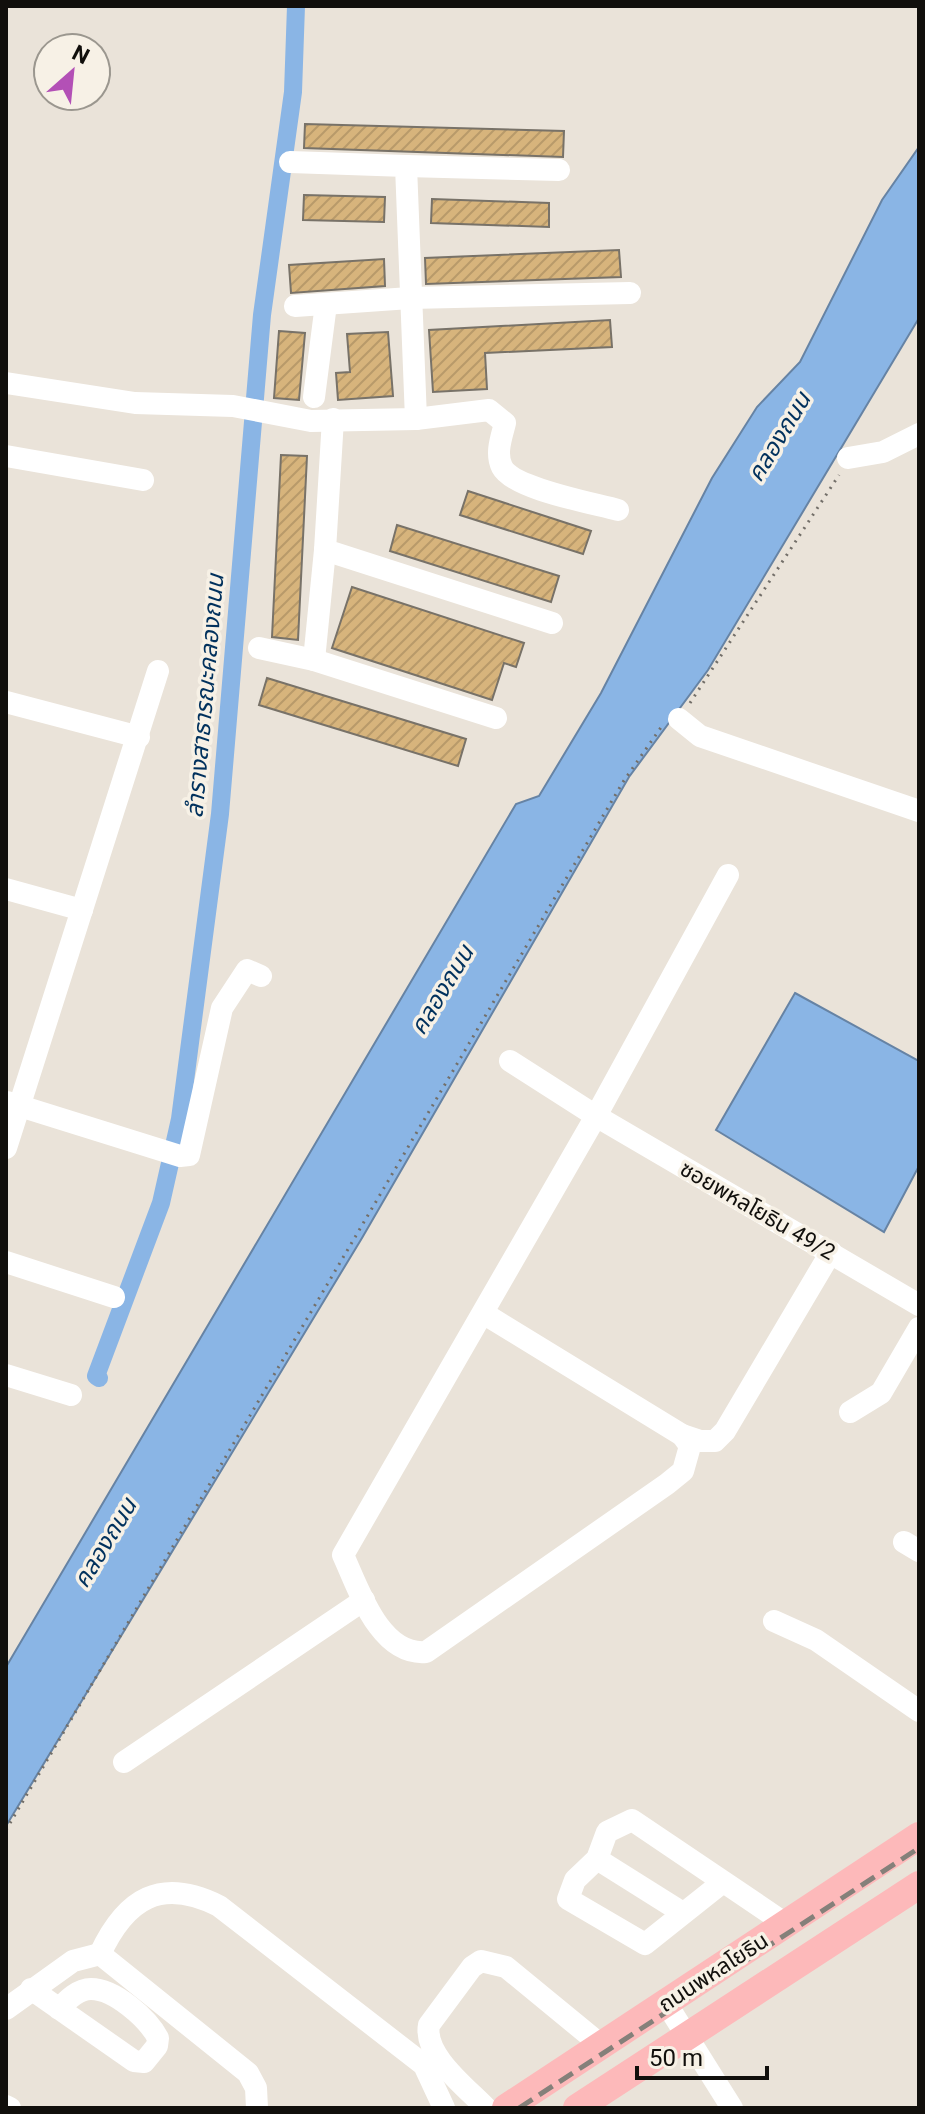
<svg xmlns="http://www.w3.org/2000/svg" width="925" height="2114" font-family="Roboto,'Noto Sans Thai',sans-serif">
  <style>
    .water { fill: #8ab5e5; stroke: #6683a4; stroke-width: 2 }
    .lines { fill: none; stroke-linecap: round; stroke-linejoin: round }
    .canal { stroke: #8ab5e5; stroke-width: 18 }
    .building { fill: url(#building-hatch); stroke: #787268; stroke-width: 2 }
    .path { stroke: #736f69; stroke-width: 3; stroke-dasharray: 2 6; stroke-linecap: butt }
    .minor { stroke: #fff; stroke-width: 22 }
    .major { stroke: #fdb9ba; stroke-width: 28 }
    .rail { stroke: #85807a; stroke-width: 5; stroke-dasharray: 16 8; stroke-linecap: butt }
    .labels { text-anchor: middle; stroke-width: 7; stroke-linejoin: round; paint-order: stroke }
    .street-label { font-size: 22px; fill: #110f0c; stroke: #f7f1e6 }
    .water-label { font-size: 24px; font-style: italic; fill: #01315d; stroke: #f7f1e6 }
  </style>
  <defs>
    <pattern id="building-hatch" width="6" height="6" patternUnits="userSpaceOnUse" patternTransform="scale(2)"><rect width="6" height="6" fill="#d7b47c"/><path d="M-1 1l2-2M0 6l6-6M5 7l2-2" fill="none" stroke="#b89a6a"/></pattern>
  </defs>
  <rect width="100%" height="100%" fill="#eae3d9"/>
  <g class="water">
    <polygon points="919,147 919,318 708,670 629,777 362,1238 6,1826 6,1667 516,804 539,796 601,693 712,478 757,407 800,362 882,200"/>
    <polygon points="795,993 919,1061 919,1166 884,1232 716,1130"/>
  </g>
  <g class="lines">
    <polyline class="canal" points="99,1378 96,1376 161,1203 180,1119 220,814 262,315 293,92 296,6"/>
  </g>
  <g class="building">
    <polygon points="305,124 564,131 563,157 304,148"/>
    <polygon points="304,195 385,197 384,222 303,220"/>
    <polygon points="432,199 549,203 549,227 431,223"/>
    <polygon points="619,250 621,277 426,284 425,258"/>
    <polygon points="384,259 385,286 291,293 289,265"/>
    <polygon points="610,320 612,347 485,353 487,389 433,392 429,330"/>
    <polygon points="279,331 305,333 299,400 274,398"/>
    <polygon points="388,332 393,396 338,400 336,373 350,372 347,334"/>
    <polygon points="281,455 307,456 298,640 272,637"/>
    <polygon points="468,491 591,531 583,554 460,515"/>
    <polygon points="397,525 559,576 551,602 390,551"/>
    <polygon points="352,587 524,643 516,667 504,663 492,700 332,648"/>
    <polygon points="267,678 466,739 458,766 259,705"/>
  </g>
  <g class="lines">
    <g class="path">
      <polyline points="690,703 839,475"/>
      <polyline points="6,1830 623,782 662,726"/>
    </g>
    <g class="minor">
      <polyline points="290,162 406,166 416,419"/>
      <polyline points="406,166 559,170"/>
      <polyline points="295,306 410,298 630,293"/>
      <path d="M6,383L135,403L233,406L311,421L416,419L489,410L505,423C502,436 495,453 502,467C513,489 593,503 618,510"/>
      <polyline points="314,397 326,304"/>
      <polyline points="333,419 325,550 552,623"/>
      <polyline points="6,456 143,480"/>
      <polyline points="848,458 883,452 919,434"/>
      <polyline points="259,648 314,660 496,718"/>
      <polyline points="314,660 325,550"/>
      <polyline points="6,702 139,737"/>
      <polyline points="679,719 700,736 919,811"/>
      <polyline points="6,889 82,910"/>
      <polyline points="510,1061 596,1116 919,1305"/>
      <polyline points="7,1102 180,1156 189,1155 222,1008 247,970 261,976"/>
      <polyline points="6,1148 158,671"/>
      <polyline points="6,1262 114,1297"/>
      <path d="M483,1313L682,1435L690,1446L683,1471L667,1484L426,1652C380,1656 359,1590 343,1555L596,1116L728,875"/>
      <polyline points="6,1375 71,1395"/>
      <polyline points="850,1412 881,1393 919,1328"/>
      <polyline points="682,1435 700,1441 715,1441 725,1431 831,1252"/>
      <polyline points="904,1542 919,1551"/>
      <polyline points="774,1621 816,1640 919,1711"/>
      <polyline points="124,1762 364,1600"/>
      <polyline points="597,1859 683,1913"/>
      <polyline points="723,1882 645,1944 568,1899 575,1880 597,1859 607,1832 632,1820 786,1924"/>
      <path d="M100,1954C126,1898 161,1877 219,1906L424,2065L444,2108"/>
      <polyline points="100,1954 248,2073 256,2088 257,2108"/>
      <path d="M31,1989L134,2061L144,2062L157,2046L158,2038C148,2019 115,1989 91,1989C78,1989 67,2000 59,2009"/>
      <polyline points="666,2003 732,2108"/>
      <polyline points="6,2009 73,1961 100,1954"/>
      <polyline points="6,2106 10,2108"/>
      <path d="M486,2108C467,2088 423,2055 429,2025L472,1967L481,1961L506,1967L601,2045"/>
    </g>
    <g class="major">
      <polyline points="506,2108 919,1836"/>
      <polyline points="577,2108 919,1885"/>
    </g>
    <polyline class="rail" points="519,2108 919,1848"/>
  </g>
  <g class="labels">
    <g class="street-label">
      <text transform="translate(758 1210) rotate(30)" y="8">ซอยพหลโยธิน 49/2</text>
      <text transform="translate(713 1972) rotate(-33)" y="8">ถนนพหลโยธิน</text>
    </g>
    <g class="water-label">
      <text transform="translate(779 437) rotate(-59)" y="8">คลองถนน</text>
      <text transform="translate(205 696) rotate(-85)" y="8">ลำรางสาธารณะคลองถนน</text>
      <text transform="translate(442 990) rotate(-59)" y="8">คลองถนน</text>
      <text transform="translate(105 1543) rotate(-59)" y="8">คลองถนน</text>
    </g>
  </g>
  <rect width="925" height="2114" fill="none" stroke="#110f0c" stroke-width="16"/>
  <g transform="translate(72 72) rotate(27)"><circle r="38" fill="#f7f1e6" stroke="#9b978f" stroke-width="2"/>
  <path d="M0-6L14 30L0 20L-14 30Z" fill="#b350b6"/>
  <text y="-12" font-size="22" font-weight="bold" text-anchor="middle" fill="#110f0c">N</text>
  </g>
  <path d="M637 2066v12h130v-12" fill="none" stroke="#110f0c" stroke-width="4"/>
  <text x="649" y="2066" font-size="24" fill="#110f0c" stroke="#f7f1e6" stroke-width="6" paint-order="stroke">50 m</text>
</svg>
